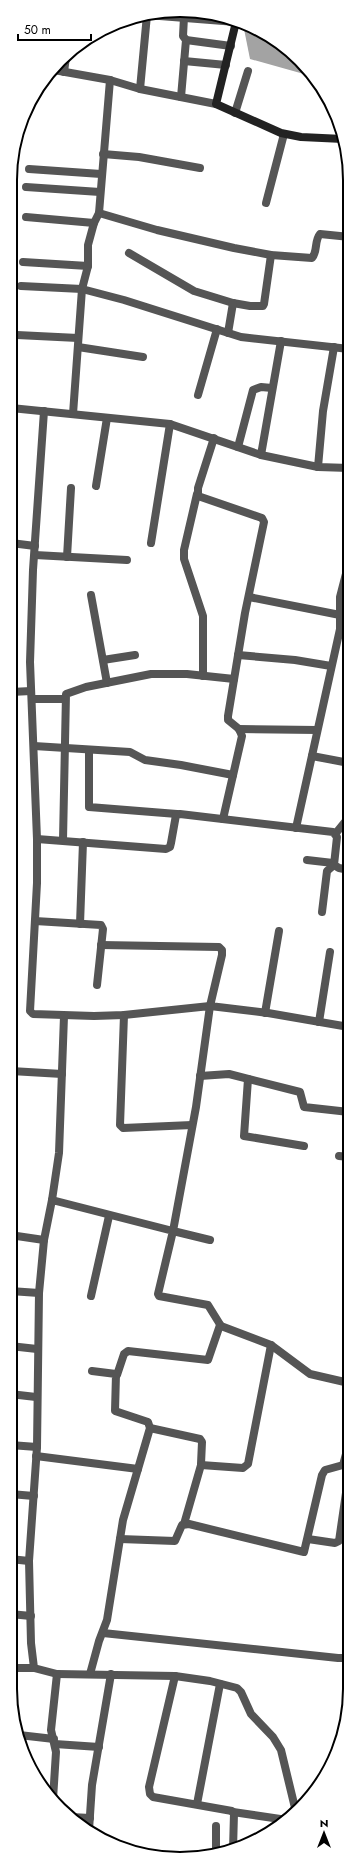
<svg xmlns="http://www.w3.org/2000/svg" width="360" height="1869" font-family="Jost,sans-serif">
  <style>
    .water { fill: #a3a3a3 }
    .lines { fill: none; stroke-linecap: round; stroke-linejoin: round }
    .street { stroke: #555; stroke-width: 8 }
    .secondary { stroke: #222; stroke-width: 8 }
    .rim { fill: none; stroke: #000; stroke-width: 2 }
  </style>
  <rect width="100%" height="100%" fill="#fff"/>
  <polygon class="water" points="243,24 255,27 300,60 311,76 250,59"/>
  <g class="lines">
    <g class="street">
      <polyline points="186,40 231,46"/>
      <polyline points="184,61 226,65"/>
      <polyline points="54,70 110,80 140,89 216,104"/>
      <polyline points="64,72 66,57"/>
      <polyline points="140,89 147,15 236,22"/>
      <polyline points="181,97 186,40 183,36 184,17"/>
      <polyline points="235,113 248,71"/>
      <polyline points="103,154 139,157 200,168"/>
      <polyline points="29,169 101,174"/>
      <polyline points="26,187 100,192"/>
      <polyline points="266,203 284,134"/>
      <path d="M99,213L157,230L234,248L271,255L312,258C318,251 314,241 320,234L350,237"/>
      <polyline points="26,217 94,223"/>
      <polyline points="129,253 194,291 233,303 250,306 263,306 264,304 271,255"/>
      <polyline points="23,262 88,266"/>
      <polyline points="21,286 82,289 124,300 241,337 349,349"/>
      <polyline points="228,333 233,303"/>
      <polyline points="17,335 78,338"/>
      <polyline points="78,347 143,357"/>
      <polyline points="198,395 217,329"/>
      <polyline points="11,408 170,424 261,455 318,467 349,468"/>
      <polyline points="44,411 33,570 30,662 37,839 37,883 30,1011 33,1014 94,1016 124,1015 210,1006 196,1107 173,1231 210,1240"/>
      <polyline points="73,414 82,289 88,266 88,245 94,223 99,213 110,80"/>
      <polyline points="214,438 198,488 198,496 262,518 264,522 245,613 228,716 228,720 239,729 242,736 223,819"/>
      <polyline points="238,447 253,390 261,387 272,388"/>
      <polyline points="261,455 281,341"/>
      <polyline points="318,467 323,411 334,347"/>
      <polyline points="96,486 107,418"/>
      <polyline points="197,494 184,550 184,559 203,616 203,676"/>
      <polyline points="11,543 35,546"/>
      <polyline points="151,543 170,424"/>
      <polyline points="35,555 127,560"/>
      <polyline points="67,557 71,488"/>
      <polyline points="91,595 107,683"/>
      <polyline points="249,597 340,615"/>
      <polyline points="340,621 349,623"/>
      <polyline points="238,655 295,660 331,666"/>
      <polyline points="103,660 135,655"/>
      <polyline points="11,692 31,691"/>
      <polyline points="32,699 65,699"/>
      <polyline points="239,729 317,730"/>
      <polyline points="34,746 130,752 145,760 181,765 233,775"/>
      <polyline points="89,750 89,807 177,814"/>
      <polyline points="312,756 349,763"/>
      <polyline points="296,828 340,629 340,597 349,562"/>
      <polyline points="336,833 349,817"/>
      <polyline points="37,839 166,849 170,847 171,843 176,815 180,814 333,832 337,837 334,865 339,868 349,870"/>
      <polyline points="63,840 66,694 86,687 151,674 187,674 234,679"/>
      <polyline points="307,860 333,863"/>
      <polyline points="322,912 327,871 334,865"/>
      <polyline points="35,921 101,925 103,929 97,985"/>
      <polyline points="80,924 83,842"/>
      <polyline points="101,945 219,947 222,950 222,955 210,1006 268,1013 349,1027"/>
      <polyline points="265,1013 279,931"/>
      <polyline points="124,1015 120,1125 123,1128 192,1125"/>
      <polyline points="319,1022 330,952"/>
      <polyline points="11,1071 62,1074"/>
      <polyline points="200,1076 229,1074 300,1092 304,1107 349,1112"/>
      <polyline points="248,1079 244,1136 304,1146"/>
      <polyline points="339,1156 349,1157"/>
      <polyline points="52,1200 59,1153 64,1016"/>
      <polyline points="10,1235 44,1240 52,1200 173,1231 158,1294 159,1296 208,1305 221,1326 271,1345 310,1374 349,1383"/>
      <polyline points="44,1240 39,1293 37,1447 29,1561 31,1643 34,1668 57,1674 175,1676 210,1681 237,1688 241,1692 251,1714 273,1737 281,1750 296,1812"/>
      <polyline points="10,1291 39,1293"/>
      <polyline points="91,1296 109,1216"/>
      <polyline points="10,1346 37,1349"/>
      <polyline points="117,1375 124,1354 128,1351 208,1360 220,1325"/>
      <polyline points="10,1394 36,1397"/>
      <polyline points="150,1428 200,1439 202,1442 201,1464"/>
      <polyline points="10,1445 37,1447"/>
      <polyline points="36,1456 138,1469"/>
      <polyline points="10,1494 34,1496"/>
      <polyline points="184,1524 201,1465 243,1468 248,1464 271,1345"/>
      <polyline points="120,1539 175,1541 182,1525 189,1524 304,1552 322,1475 325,1470 343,1465 349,1443"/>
      <polyline points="308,1539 335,1543 339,1541 347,1486 349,1484"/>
      <polyline points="10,1559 29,1561"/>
      <polyline points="10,1614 31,1616"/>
      <polyline points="103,1633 338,1658 349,1658"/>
      <polyline points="10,1668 34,1668"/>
      <polyline points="90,1674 99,1641 107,1620 123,1520 150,1428 148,1422 115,1411 116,1374 92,1371"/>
      <polyline points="175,1676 149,1787 150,1794 153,1797 232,1811 234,1813 233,1850"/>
      <polyline points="19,1735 54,1739"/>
      <polyline points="55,1744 99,1747"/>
      <polyline points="53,1799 56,1752 51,1730 57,1674"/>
      <polyline points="197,1804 220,1684"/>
      <polyline points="233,1812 287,1820"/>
      <polyline points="71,1817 90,1818"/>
      <polyline points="89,1830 92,1785 111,1674"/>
      <polyline points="216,1852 216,1826"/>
    </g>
    <polyline class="secondary" points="236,22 216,104 281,133 301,137 343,139"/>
  </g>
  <path d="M0 0H360V1869H0ZM180 17H180A163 163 0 0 1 343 180V1689A163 163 0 0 1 180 1852H180A163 163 0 0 1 17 1689V180A163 163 0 0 1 180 17Z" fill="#fff" fill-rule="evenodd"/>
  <path class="rim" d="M180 17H180A163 163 0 0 1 343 180V1689A163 163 0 0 1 180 1852H180A163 163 0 0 1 17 1689V180A163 163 0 0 1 180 17Z"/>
  <g transform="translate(324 1833)" stroke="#ffffff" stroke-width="3" paint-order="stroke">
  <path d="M0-3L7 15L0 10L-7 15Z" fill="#000000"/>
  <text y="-6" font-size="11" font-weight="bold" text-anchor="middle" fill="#000000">N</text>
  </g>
  <path d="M18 34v6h73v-6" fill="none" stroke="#000000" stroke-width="2"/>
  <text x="24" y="34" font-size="12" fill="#000000" stroke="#ffffff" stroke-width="3" paint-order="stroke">50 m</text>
</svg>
